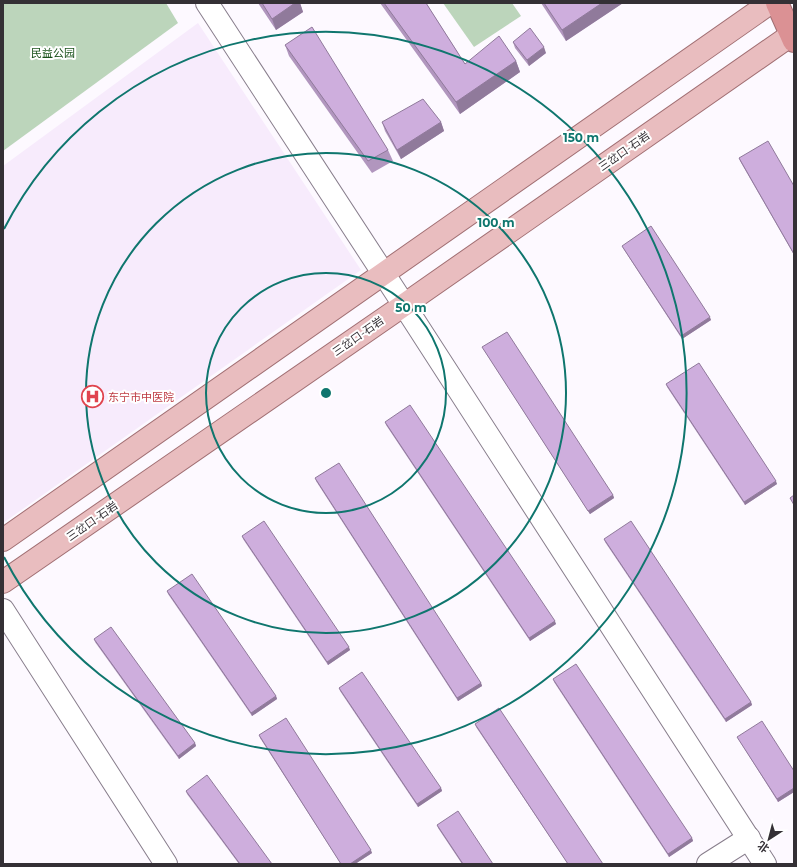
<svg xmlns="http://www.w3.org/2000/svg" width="797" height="867" font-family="Montserrat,'Noto Sans SC',sans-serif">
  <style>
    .built { fill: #f7ebfc }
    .green { fill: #bcd5bb }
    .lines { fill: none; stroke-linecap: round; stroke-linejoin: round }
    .minor-casing { stroke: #887e8c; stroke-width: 24 }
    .major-casing { stroke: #a16f73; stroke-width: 24 }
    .highway-casing { stroke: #a16f73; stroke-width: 24 }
    .minor { stroke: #fff; stroke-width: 22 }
    .major { stroke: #e9bdbf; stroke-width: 22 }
    .highway { stroke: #db9194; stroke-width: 22 }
    .wall { fill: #b196be }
    .shaded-wall { fill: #907a9b }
    .building { fill: #ceaedd; stroke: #907a9b }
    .ring { fill: none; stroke: #0f766e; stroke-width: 2 }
    .labels { text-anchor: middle; stroke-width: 4; stroke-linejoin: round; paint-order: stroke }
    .park-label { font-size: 11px; fill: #19511a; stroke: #fff }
    .street-label { font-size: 11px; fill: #343035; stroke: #fff }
    .health-label { font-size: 11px; fill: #be3a42; stroke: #fff; text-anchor: start }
    .centre { fill: #0f766e; stroke: #fff; stroke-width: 2 }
    .ring-label { font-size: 12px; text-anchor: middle; font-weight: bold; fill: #0f766e; stroke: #fff; stroke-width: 4; stroke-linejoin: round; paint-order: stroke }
  </style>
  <rect width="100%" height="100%" fill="#fdf9ff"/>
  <polygon class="built" points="198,23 361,270 3,523 3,166"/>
  <g class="green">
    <polygon points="3,3 166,3 178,23 3,151"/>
    <polygon points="443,3 512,3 521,16 474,47"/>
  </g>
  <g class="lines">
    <defs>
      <g id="minor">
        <polyline points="207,3 404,305 765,864"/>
        <polyline points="3,610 166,864"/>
        <polyline points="708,864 749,838"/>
      </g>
      <g id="major">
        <polyline points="3,540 770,3"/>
        <polyline points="3,582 404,305 794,33"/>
      </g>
      <polyline id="highway" points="777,3 794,41"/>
    </defs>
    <use href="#minor" class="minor-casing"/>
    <use href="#major" class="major-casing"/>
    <use href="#highway" class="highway-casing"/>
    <use href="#minor" class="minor"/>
    <use href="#major" class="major"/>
    <use href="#highway" class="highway"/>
  </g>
  <g class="wall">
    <polygon points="258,3 300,3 303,12 276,30"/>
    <polygon points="380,3 426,3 465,64 516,61 520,72 460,114"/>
    <polygon points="541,3 623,3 566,41"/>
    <polygon points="513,42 546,53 529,66 515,48"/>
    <polygon points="285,45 388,150 393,161 372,173 289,56"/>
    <polygon points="382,122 441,122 444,131 401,159 385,131"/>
    <polygon points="739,158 794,186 794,255 740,161"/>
    <polygon points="622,246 711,320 682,339 623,248"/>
    <polygon points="482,347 613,495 614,498 590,514 484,350"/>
    <polygon points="666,384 777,484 745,505 667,387"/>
    <polygon points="385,422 556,624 530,641 386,425"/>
    <polygon points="315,478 481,683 482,686 458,701 316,481"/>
    <polygon points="242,536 350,650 328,665 243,539"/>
    <polygon points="604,539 751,702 752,705 726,722 605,542"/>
    <polygon points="167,591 276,696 277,699 252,716 168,594"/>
    <polygon points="94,639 195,743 196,746 179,759 95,642"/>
    <polygon points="553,679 692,838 693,841 669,857 554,682"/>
    <polygon points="339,688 441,788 442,791 418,807 340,691"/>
    <polygon points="475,724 603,864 568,864 476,727"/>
    <polygon points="259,735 372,853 355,864 341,864 260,738"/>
    <polygon points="737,737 794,771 794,792 778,802 739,740"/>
    <polygon points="186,791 272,864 239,864 187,794"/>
    <polygon points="437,825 493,864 462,864 438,828"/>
  </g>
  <g class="shaded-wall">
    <polygon points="295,3 300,3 303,12 276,30 272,19"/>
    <polygon points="602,3 623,3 566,41 562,30"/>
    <polygon points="544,47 546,53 529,66 527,60"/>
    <polygon points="516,61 520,72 460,114 456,102"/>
    <polygon points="441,122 444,131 401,159 397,150"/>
    <polygon points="710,317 711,320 682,339 681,336"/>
    <polygon points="776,481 777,484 745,505 744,502"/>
    <polygon points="613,495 614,498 590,514 588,511"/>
    <polygon points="555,621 556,624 530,641 529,638"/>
    <polygon points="349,647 350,650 328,665 327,662"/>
    <polygon points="481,683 482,686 458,701 457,698"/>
    <polygon points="276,696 277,699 252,716 251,713"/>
    <polygon points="751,702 752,705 726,722 725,719"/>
    <polygon points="195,743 196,746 179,759 178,756"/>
    <polygon points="441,788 442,791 418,807 417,804"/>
    <polygon points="794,788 794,792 778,802 777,799"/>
    <polygon points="692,838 693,841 669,857 668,854"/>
    <polygon points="371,850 372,853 355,864 350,864"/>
  </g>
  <g class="building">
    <polygon points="262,3 295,3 272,19"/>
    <polygon points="384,3 426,3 465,64 499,36 516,61 456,102"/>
    <polygon points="544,3 602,3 562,30"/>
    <polygon points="312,27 388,150 368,161 285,45"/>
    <polygon points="530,28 544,47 527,60 513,42"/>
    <polygon points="423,99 441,122 397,150 382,122"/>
    <polygon points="768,141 794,186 794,254 739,158"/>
    <polygon points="651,226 710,317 681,336 622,246"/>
    <polygon points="507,332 613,495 588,511 482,347"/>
    <polygon points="699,363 776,481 744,502 666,384"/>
    <polygon points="410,405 555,621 529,638 385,422"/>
    <polygon points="339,463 481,683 457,698 315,478"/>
    <polygon points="794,495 794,505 790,498"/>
    <polygon points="264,521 349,647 327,662 242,536"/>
    <polygon points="631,521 751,702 725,719 604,539"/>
    <polygon points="192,574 276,696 251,713 167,591"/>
    <polygon points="111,627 195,743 178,756 94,639"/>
    <polygon points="576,664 692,838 668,854 553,679"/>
    <polygon points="362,672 441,788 417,804 339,688"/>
    <polygon points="499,708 603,864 568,864 475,724"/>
    <polygon points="286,718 371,850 350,864 341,864 259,735"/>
    <polygon points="762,721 794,771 794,788 777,799 737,737"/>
    <polygon points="207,775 272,864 240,864 186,791"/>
    <polygon points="458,811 493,864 463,864 437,825"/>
  </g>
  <g class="ring">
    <circle cx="326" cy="393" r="120"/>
    <circle cx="326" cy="393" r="240"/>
    <path d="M4 229A361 361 0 1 1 4 557"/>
  </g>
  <defs>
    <symbol id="hospital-ring" viewBox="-11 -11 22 22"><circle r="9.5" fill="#fff" stroke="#e0444e" stroke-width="1.5"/><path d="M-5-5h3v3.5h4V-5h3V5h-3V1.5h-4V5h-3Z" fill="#e0444e"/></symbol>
  </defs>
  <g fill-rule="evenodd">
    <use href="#hospital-ring" x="80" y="384" width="25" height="25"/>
  </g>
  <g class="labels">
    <g class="park-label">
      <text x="53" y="57">民益公园</text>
    </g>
    <g class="street-label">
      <text transform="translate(624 151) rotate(-35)" y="4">三岔口-石岩</text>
      <text transform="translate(358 336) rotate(-35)" y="4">三岔口-石岩</text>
      <text transform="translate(92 521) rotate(-35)" y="4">三岔口-石岩</text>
    </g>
    <g class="health-label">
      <text x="108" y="401">东宁市中医院</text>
    </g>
  </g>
  <circle cx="326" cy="393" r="6" class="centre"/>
  <g class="ring-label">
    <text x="581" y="142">150 m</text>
    <text x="496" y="227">100 m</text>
    <text x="411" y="312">50 m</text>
  </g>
  <rect width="797" height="867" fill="none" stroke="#343035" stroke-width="8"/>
  <g transform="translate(769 839) rotate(216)" stroke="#ffffff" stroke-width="3" paint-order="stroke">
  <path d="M0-3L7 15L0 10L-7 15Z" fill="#343035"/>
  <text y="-6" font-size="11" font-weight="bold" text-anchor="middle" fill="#343035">北</text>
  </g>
</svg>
